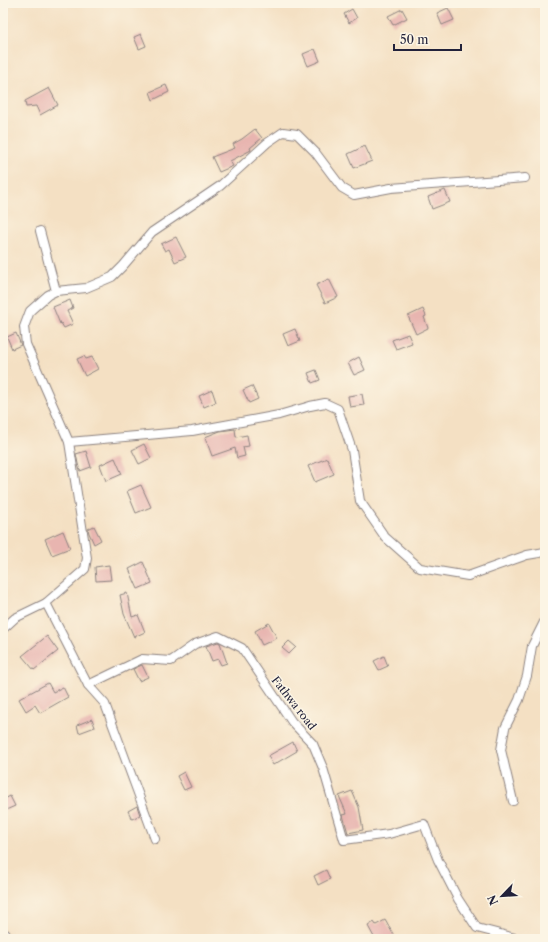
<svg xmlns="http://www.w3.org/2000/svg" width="548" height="942" font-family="'Libre Caslon Text',serif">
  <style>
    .building { fill: #e8b5b0 }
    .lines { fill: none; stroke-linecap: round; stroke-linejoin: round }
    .street-casing { stroke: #8b817f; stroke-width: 10 }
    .primary-casing { stroke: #8b817f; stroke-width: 15 }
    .street { stroke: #fff; stroke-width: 8 }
    .primary { stroke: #fff; stroke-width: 13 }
    .labels { text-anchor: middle; stroke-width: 3; stroke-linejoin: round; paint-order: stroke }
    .street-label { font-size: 11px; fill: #22223b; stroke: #fcf5e5 }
  </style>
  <rect width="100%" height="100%" fill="#fcf5e5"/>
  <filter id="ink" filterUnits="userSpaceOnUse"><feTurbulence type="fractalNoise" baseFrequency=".025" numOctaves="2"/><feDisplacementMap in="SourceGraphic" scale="8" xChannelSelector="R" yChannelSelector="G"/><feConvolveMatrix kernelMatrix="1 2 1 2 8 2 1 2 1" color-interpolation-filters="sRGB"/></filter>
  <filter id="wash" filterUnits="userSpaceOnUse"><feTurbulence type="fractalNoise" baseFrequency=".012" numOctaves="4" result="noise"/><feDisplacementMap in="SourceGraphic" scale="16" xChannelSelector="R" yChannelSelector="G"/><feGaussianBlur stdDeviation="0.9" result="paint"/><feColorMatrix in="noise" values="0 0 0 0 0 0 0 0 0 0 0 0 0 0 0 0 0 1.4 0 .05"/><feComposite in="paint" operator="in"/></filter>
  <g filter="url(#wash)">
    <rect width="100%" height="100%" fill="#f4e0c3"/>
    <g id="blocks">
      <g class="building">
        <polygon points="448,8 454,20 442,25 437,13"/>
        <polygon points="352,9 357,18 349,23 344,14"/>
        <polygon points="402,9 407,18 393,25 388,16"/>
        <polygon points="141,34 146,46 139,49 134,37"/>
        <polygon points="315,49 320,61 308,66 303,54"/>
        <polygon points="166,85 169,92 153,100 150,92"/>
        <polygon points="49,88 58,105 40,115 36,106 26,107 25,101"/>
        <polygon points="255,129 262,138 250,148 251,150 230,161 233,166 219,172 212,157 235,148 233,144 242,139"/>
        <polygon points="365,146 372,161 354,168 348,154"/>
        <polygon points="445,190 450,202 432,209 428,197"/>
        <polygon points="176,237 186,257 175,262 169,249 165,251 161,244"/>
        <polygon points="329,279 338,297 325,303 316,285"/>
        <polygon points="70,300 73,308 67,311 73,324 64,328 61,323 60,324 53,307"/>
        <polygon points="423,309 426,316 424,317 428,328 416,334 408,316"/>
        <polygon points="295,329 300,341 288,346 283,334"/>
        <polygon points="16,333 21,345 12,349 7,337"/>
        <polygon points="408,334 412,343 396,349 392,340"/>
        <polygon points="84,356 86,359 92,357 98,369 85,376 77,359"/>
        <polygon points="359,357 365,370 354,375 348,363"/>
        <polygon points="316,370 320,380 312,383 308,373"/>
        <polygon points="252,386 258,399 249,403 243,390"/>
        <polygon points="212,390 216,402 204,407 199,396"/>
        <polygon points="362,394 364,405 350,407 348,396"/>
        <polygon points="235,429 236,437 247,435 249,446 243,447 245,456 237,458 235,448 212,456 205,437 220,431"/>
        <polygon points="144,444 151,458 139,464 132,450"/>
        <polygon points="86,451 91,467 80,471 78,464 76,454"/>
        <polygon points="115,458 122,474 106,481 100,465"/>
        <polygon points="327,458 334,474 315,482 308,466"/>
        <polygon points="141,485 151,507 136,513 127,491"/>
        <polygon points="94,526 101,540 94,544 89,533 88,529"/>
        <polygon points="63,531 70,548 52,555 45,539"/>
        <polygon points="143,562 152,583 138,589 129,569"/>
        <polygon points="109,565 111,580 96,581 95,567"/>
        <polygon points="127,593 132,617 138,615 145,632 134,637 124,614 120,595"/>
        <polygon points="269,623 277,638 262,645 255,631"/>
        <polygon points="47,636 58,651 34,670 22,656"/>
        <polygon points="289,641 296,647 289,654 282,648"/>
        <polygon points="218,642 220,643 227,663 221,665 218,659 212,661 206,646"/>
        <polygon points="384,656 388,666 379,670 374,661"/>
        <polygon points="142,665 148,677 139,681 133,669"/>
        <polygon points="48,683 53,692 63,687 68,697 40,713 35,705 26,711 19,699"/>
        <polygon points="92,719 95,727 79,733 77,725"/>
        <polygon points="293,742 297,751 273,765 268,756"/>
        <polygon points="184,772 191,787 184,790 177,776"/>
        <polygon points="352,791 359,807 363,830 348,833 343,815 347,814 339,796"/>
        <polygon points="10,796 15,806 6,810 3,805 3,800"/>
        <polygon points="137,806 140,815 132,819 128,811"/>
        <polygon points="326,870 330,879 318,885 314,876"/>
        <polygon points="385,920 396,939 375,939 368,926 374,922 376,925"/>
      </g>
    </g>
  </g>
  <g filter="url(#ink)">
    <use href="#blocks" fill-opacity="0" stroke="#8b817f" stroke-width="1"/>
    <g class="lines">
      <defs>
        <g id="street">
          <polyline points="40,231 56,291"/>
          <polyline points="69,442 192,431 279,415 310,406 325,403 338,409 352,450 360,501 385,537 420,568 468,576 527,555 545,552"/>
          <polyline points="46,603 85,569 87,558 69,442 26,344 24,327 30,311 48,295 56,291 86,288 112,277 123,266 152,232 220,186 267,143 283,132 297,134 315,152 342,188 354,195 391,188 525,178"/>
          <polyline points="3,629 15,618 46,603 88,685 142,659 171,661 195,644 218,636 242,648 292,722 313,744 323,768 344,840 389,834 424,824 438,860 458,899 477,928 519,939"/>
          <polyline points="88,685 105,704 155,839"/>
          <polyline points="513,801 501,750 505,728 519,700 527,676 532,646 545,620"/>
        </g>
        <polyline id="primary" points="3,935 7,939"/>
      </defs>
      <use href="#street" class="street-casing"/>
      <use href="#primary" class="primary-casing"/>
      <use href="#street" class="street"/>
      <use href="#primary" class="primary"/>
    </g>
  </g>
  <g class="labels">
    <g class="street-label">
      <text transform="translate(294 703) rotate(52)" y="4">Fathwa road</text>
    </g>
  </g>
  <rect width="548" height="942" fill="none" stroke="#fcf5e5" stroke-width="16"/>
  <g transform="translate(502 896) rotate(245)" stroke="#fcf5e5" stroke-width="3" paint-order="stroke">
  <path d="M0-3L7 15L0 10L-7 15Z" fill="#22223b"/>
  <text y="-6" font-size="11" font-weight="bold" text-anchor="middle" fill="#22223b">N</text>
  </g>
  <path d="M394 44v6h67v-6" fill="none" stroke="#22223b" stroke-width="2"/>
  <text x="400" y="44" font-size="12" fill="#22223b" stroke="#fcf5e5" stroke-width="3" paint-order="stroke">50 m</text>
</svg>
